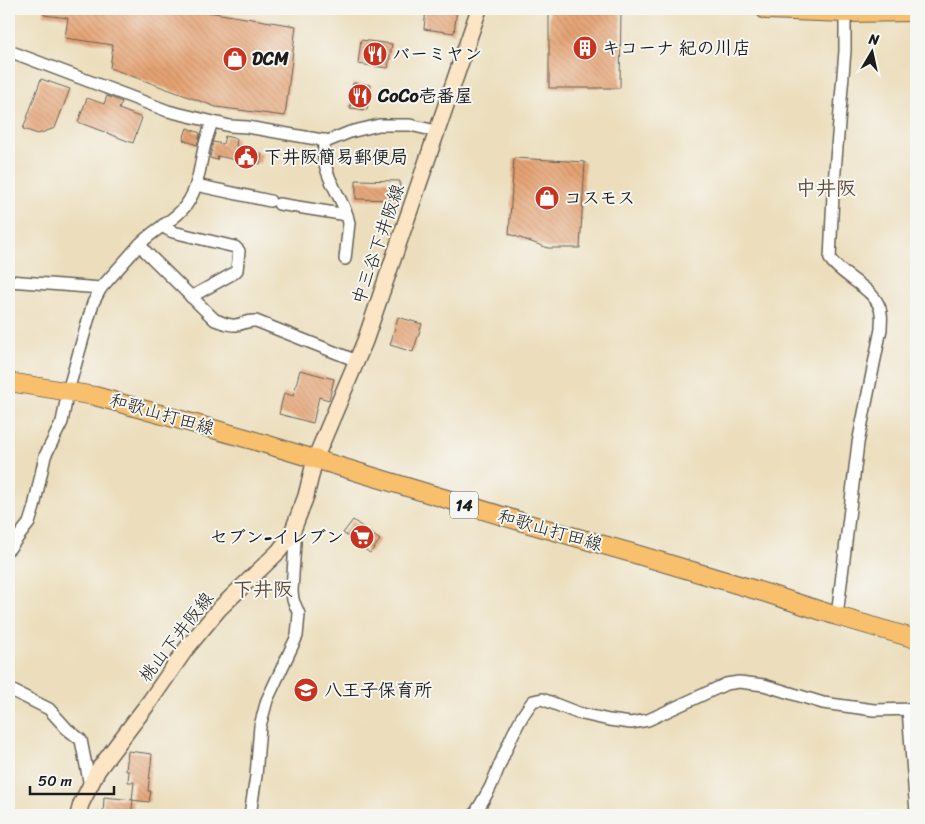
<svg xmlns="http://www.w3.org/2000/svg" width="925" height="824" font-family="Sriracha,'Klee One',sans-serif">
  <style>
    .building { fill: url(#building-back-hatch) }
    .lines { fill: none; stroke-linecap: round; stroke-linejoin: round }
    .street-casing { stroke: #656054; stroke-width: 14 }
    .secondary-casing { stroke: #656054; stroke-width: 18 }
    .primary-casing { stroke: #656054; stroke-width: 20 }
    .highway-casing { stroke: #656054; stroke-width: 22 }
    .street { stroke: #fff; stroke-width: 11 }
    .secondary { stroke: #fce5c4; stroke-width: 15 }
    .primary { stroke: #f8bf6c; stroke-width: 18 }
    .highway { stroke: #f8bf6c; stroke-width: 20 }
    .labels { text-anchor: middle; stroke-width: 4; stroke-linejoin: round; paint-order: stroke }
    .shield { fill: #f6f6f2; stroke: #5d5d5c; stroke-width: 1 }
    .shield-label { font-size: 16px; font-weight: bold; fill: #1c1c1c }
    .poi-label { font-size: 18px; font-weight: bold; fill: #1c1c1c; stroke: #f6f6f2; text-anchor: start }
    .street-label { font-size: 18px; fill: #1c1c1c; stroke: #f6f6f2 }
    .quarter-label { font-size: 20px; font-weight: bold; fill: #624b3a; stroke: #f6f6f2 }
  </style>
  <defs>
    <pattern id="building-back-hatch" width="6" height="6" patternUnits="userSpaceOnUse" patternTransform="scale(1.25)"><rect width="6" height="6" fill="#e5a272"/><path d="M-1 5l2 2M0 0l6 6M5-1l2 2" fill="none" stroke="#c48b62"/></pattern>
  </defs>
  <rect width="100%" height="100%" fill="#f6f6f2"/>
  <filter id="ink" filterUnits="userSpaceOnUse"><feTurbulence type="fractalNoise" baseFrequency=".02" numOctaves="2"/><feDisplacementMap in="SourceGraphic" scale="10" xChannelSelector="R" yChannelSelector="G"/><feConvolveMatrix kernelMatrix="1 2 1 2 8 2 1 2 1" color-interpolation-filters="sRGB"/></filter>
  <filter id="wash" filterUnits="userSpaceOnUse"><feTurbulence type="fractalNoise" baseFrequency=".0096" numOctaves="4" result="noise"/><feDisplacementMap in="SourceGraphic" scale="20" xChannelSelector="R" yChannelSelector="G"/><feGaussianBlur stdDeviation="1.12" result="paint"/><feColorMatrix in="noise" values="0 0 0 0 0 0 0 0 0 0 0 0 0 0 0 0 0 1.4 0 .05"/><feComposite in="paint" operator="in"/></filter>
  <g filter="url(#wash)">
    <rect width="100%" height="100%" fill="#ecdebc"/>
    <g id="blocks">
      <g class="building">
        <polygon points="44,9 139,9 167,13 177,9 189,9 296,26 285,116 216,107 110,68 113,45 65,38 68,18 44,15"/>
        <polygon points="426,9 457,9 454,33 424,29"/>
        <polygon points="549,9 621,9 620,88 549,88"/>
        <polygon points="361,40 392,44 388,68 358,64"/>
        <polygon points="41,79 70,89 55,128 38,134 23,129"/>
        <polygon points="353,83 371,85 367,110 350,108"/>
        <polygon points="107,96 122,102 119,109 142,118 133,143 78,122 87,98 104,104"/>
        <polygon points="187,128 200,133 197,145 183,140"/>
        <polygon points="225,136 237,139 236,146 262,154 260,164 249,161 248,165 239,163 240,161 218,156 217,160 210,158 213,142 223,144"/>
        <polygon points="514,158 585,162 580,248 548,248 509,234"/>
        <polygon points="356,180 400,181 399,200 356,199"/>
        <polygon points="398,317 422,324 413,352 390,345"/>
        <polygon points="300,370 334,379 329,400 319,397 313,423 279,414 284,393 293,396"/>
        <polygon points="353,520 380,540 370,553 343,533"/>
        <polygon points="128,751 152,754 148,791 151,791 149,802 132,800 134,782 128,782 129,771 126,771"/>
        <polygon points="104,797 133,800 131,815 103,815"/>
      </g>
    </g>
  </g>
  <g filter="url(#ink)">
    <use href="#blocks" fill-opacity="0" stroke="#656054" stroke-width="1"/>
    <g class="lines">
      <defs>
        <g id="street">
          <polyline points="9,51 168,111 230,126 247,127 328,141 350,132 379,125 410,125 436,131"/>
          <polyline points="196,185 270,201"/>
          <path d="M279,204L347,215C340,195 325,177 324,156C323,151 324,145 325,140"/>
          <polyline points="163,225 167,229 173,232 235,247 239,251 237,270 234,273 191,297"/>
          <path d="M140,244L146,252L215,320C222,322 229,326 236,325C244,324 246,320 256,321L357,361"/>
          <polyline points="345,259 349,223 347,215"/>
          <polyline points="9,281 101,288"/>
          <path d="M9,549L29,523L34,507L45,456L62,422L68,391L93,303L101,288L140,244C152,231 170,223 182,210C198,193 199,170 204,148C206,139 209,131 212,122"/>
          <path d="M837,616L858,443L881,329C881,324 882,318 881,313C878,289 843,278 830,259L833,195L845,51V9"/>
          <polyline points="9,689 49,709 67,729 81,740 90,786"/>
          <polyline points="908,709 916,812"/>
          <polyline points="250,815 256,776 260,726 267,700 297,636 299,614 293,600 292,591 295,542 291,535"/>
          <path d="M474,815C480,806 485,797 490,788C503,759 513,726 533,701L542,699L578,713L609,720L631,723L648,720L726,684L739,682L764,685L823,703L874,710L916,709"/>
        </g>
        <polyline id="secondary" points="78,815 81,804 98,770 150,701 186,649 219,609 279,551 291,535 306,496 315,459 365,341 479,9"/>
        <polyline id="primary" points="9,382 95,396 249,439 529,524 632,553 769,594 837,616 916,639"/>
        <polyline id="highway" points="766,9 845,12 916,11"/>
      </defs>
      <use href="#street" class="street-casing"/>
      <use href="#secondary" class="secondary-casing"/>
      <use href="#primary" class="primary-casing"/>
      <use href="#highway" class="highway-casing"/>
      <use href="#street" class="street"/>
      <use href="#secondary" class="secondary"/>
      <use href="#primary" class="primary"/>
      <use href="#highway" class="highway"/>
    </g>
  </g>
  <defs>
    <symbol id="building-disc" viewBox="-11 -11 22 22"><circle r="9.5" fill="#c8321e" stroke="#f6f6f2"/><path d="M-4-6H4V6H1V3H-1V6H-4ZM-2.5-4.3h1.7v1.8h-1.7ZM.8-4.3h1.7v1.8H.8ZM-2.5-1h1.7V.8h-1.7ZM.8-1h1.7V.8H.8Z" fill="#fff"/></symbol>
    <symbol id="restaurant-disc" viewBox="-11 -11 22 22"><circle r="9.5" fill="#c8321e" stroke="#f6f6f2"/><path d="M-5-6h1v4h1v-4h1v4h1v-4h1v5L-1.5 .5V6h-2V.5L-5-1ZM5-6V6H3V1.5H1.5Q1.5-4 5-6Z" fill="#fff"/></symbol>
    <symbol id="shop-disc" viewBox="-11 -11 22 22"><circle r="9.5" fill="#c8321e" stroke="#f6f6f2"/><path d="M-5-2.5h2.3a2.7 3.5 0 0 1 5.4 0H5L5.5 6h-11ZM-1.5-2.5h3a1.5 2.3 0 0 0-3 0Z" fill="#fff"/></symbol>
    <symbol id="civic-disc" viewBox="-11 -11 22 22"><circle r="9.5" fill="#c8321e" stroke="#f6f6f2"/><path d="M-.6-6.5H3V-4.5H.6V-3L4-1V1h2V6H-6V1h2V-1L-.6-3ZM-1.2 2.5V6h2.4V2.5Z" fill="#fff"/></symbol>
    <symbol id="supermarket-disc" viewBox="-11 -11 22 22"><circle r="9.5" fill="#c8321e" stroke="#f6f6f2"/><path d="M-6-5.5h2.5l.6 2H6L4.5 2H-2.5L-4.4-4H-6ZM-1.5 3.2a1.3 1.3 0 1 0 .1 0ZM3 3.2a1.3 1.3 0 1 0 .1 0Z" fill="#fff"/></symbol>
    <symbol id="school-disc" viewBox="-11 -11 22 22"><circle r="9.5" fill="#c8321e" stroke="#f6f6f2"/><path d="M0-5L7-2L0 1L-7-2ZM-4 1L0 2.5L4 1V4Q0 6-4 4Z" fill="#fff"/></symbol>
  </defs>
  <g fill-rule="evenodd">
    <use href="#building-disc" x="571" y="34" width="28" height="28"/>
    <use href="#restaurant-disc" x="361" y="40" width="28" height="28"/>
    <use href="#shop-disc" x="221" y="45" width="28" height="28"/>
    <use href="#restaurant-disc" x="346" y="82" width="28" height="28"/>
    <use href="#civic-disc" x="232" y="143" width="28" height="28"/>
    <use href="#shop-disc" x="533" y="184" width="28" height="28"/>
    <use href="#supermarket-disc" x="348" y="523" width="28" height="28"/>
    <use href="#school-disc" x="292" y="676" width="28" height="28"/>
  </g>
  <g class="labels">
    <rect class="shield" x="450" y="491.5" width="28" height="27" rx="4"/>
    <g class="shield-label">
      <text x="464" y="511">14</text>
    </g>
    <g class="poi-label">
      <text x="602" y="54">キコーナ 紀の川店</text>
      <text x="392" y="60">バーミヤン</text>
      <text x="252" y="65">DCM</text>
      <text x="378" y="102">CoCo壱番屋</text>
      <text x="264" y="163">下井阪簡易郵便局</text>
      <text x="564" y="204">コスモス</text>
      <text x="344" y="543" text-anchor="end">セブン-イレブン</text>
      <text x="324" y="696">八王子保育所</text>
    </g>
    <g class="street-label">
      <text transform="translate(378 244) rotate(-71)" y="6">中三谷下井阪線</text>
      <text transform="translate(162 414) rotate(16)" y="6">和歌山打田線</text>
      <text transform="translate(550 530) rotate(16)" y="6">和歌山打田線</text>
      <text transform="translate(176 637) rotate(-52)" y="6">桃山下井阪線</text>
    </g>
    <g class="quarter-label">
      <text x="826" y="195">中井阪</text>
      <text x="263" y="596">下井阪</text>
    </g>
  </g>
  <rect width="925" height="824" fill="none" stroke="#f6f6f2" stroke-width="30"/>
  <g transform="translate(872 52) rotate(9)" stroke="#f6f6f2" stroke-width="4" paint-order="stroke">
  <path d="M0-4L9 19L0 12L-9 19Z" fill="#1c1c1c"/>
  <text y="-8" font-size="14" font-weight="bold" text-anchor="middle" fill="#1c1c1c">N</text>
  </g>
  <path d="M30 786v8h84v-8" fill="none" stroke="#1c1c1c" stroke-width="2.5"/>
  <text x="38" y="786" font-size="15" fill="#1c1c1c" stroke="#f6f6f2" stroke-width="4" paint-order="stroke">50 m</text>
</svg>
